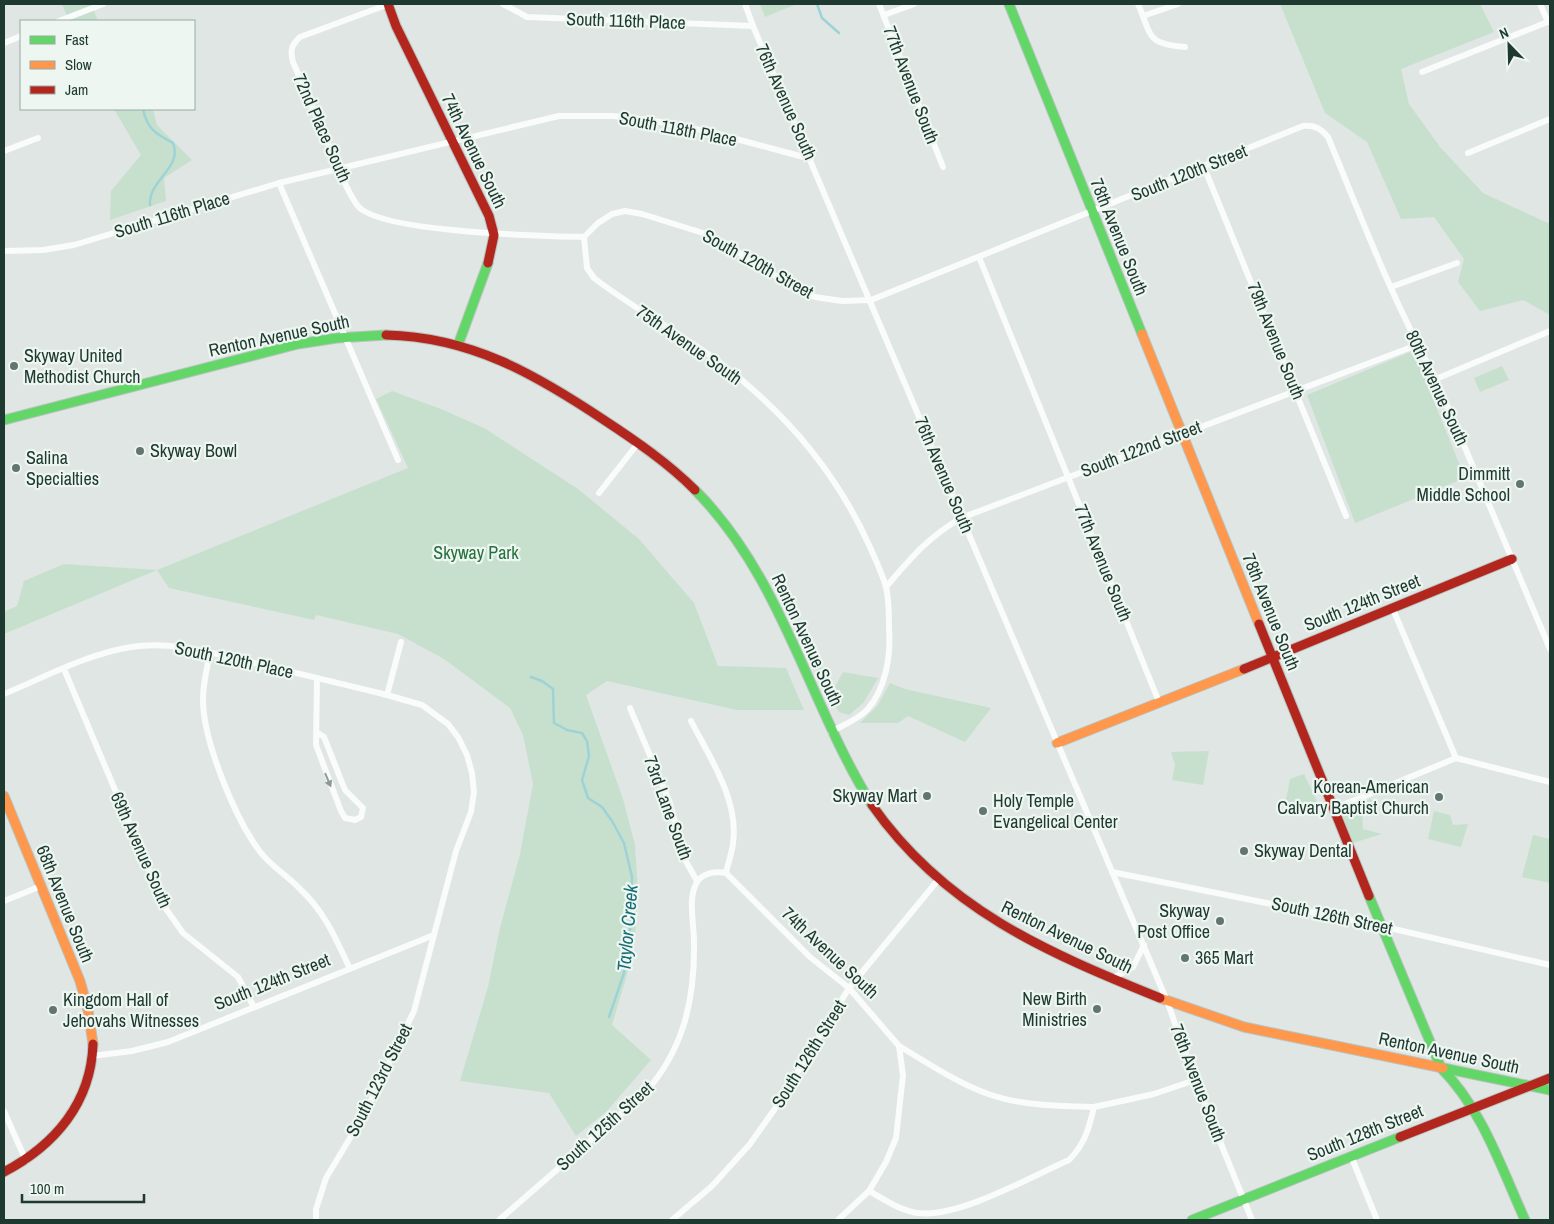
<svg xmlns="http://www.w3.org/2000/svg" width="1554" height="1224" font-family="'Archivo Narrow',sans-serif">
  <style>
    .green { fill: #c7e0ce }
    .lines { fill: none; stroke-linecap: round; stroke-linejoin: round }
    .stream { stroke: #9dd3d7; stroke-width: 2.5 }
    .fast-casing { stroke: #b8c3be; stroke-width: 11 }
    .slow-casing { stroke: #b8c3be; stroke-width: 11 }
    .jam-casing { stroke: #b8c3be; stroke-width: 11 }
    .street { stroke: #fafbfb; stroke-width: 6 }
    .fast { stroke: #63d668; stroke-width: 9 }
    .slow { stroke: #ff974d; stroke-width: 9 }
    .jam { stroke: #b3261e; stroke-width: 9 }
    .oneway { fill: #8c9a96 }
    .poi-dot { fill: #62766f; stroke: #edf6f1; stroke-width: 2 }
    .labels { text-anchor: middle; stroke-width: 4.5; stroke-linejoin: round; paint-order: stroke }
    .street-label { font-size: 18px; fill: #1e3930; stroke: #edf6f1 }
    .poi-label { font-size: 18px; fill: #1e3930; stroke: #edf6f1; text-anchor: start }
    .park-label { font-size: 18px; fill: #27713e; stroke: #edf6f1 }
    .water-label { font-size: 19px; font-style: italic; fill: #176d76; stroke: #edf6f1 }
  </style>
  <rect width="100%" height="100%" fill="#dfe6e3"/>
  <g class="green">
    <polygon points="62,4 91,4 98,21 69,21"/>
    <polygon points="760,4 797,4 765,17"/>
    <polygon points="1280,4 1480,4 1494,32 1401,69 1409,104 1440,147 1483,193 1550,224 1550,315 1523,300 1480,311 1458,282 1464,259 1434,217 1401,219 1367,142 1325,113"/>
    <polygon points="114,109 153,109 157,125 192,160 164,178 166,201 110,220 111,191 141,155"/>
    <polygon points="1410,352 1420,367 1465,478 1355,523 1307,395"/>
    <polygon points="1502,366 1509,380 1480,392 1474,378"/>
    <polygon points="392,391 441,409 484,428 578,489 639,539 694,603 718,666 786,668 804,710 737,710 607,681 586,695 623,799 635,845 638,892 634,951 612,1025 651,1060 607,1111 576,1136 549,1093 460,1081 488,987 500,928 520,854 533,784 523,735 510,708 444,659 398,634 316,615 314,620 169,588 157,570 4,634 4,612 17,606 24,581 64,564 157,570 408,468 376,399"/>
    <polygon points="825,667 831,681 824,689 815,668"/>
    <polygon points="843,672 878,678 864,702 849,715 839,712 830,696"/>
    <polygon points="890,683 905,689 991,708 965,742 908,716 898,723 860,723 878,705"/>
    <polygon points="1209,751 1203,785 1172,780 1175,765 1171,752"/>
    <polygon points="1304,774 1322,812 1285,805 1290,779"/>
    <polygon points="1370,799 1379,806 1362,812 1363,829 1382,834 1353,843 1343,816 1347,809"/>
    <polygon points="1434,811 1450,815 1453,825 1468,824 1461,847 1428,839"/>
    <polygon points="1533,835 1550,839 1550,883 1522,877"/>
  </g>
  <g class="lines">
    <g class="stream">
      <polyline points="817,4 822,18 839,33"/>
      <path d="M143,109C147,129 156,134 173,143C183,168 148,180 150,205"/>
      <polyline points="531,677 542,681 553,689 554,723 567,730 582,733 587,741 589,756 582,780 588,798 602,807 612,821 624,843 632,877 631,923 624,973 609,1017"/>
    </g>
    <defs>
      <g id="fast">
        <polyline points="1009,4 1142,334"/>
        <polyline points="458,345 488,263"/>
        <polyline points="4,420 298,344 337,338 386,335"/>
        <path d="M695,490C782,577 808,702 872,805"/>
        <path d="M1369,896L1441,1068C1482,1109 1501,1167 1525,1220"/>
        <polyline points="1443,1068 1550,1090"/>
        <polyline points="1192,1220 1400,1137"/>
      </g>
      <g id="slow">
        <polyline points="1142,334 1259,624"/>
        <polyline points="1057,743 1244,669"/>
        <polyline points="4,796 80,981 88,1010 93,1044"/>
        <polyline points="1160,998 1244,1027 1443,1068"/>
      </g>
      <g id="jam">
        <polyline points="388,4 396,26 489,216 494,235 488,263"/>
        <path d="M386,335C471,337 535,374 604,420C636,441 668,463 695,490"/>
        <polyline points="1259,624 1369,896"/>
        <polyline points="1244,669 1512,559"/>
        <path d="M872,805C945,909 1046,952 1160,998"/>
        <polyline points="1400,1137 1550,1078"/>
        <path d="M4,1172C55,1145 91,1103 93,1044"/>
      </g>
    </defs>
    <use href="#fast" class="fast-casing"/>
    <use href="#slow" class="slow-casing"/>
    <use href="#jam" class="jam-casing"/>
    <g class="street">
      <path d="M389,4L300,37C291,45 290,51 293,62C305,90 317,118 329,146C337,165 345,188 357,205C377,233 545,236 584,237L598,223L612,214L625,211L642,214L703,233L724,243L793,287L815,297L842,301L871,300L1303,126C1315,125 1320,128 1328,137C1362,219 1393,302 1436,379L1550,649"/>
      <polyline points="503,4 527,17 753,26"/>
      <polyline points="745,4 753,26 1167,1001 1195,1080 1252,1220"/>
      <polyline points="879,4 943,167"/>
      <path d="M1138,4C1152,36 1146,44 1185,47"/>
      <polyline points="1540,4 1548,22"/>
      <polyline points="884,15 914,4"/>
      <polyline points="1143,16 1178,4"/>
      <polyline points="59,21 103,4"/>
      <polyline points="4,43 21,36"/>
      <polyline points="1422,72 1550,21"/>
      <polyline points="4,151 38,138"/>
      <polyline points="1468,153 1550,119"/>
      <polyline points="1204,167 1346,516"/>
      <polyline points="279,183 398,460"/>
      <path d="M584,237L587,268L594,278C634,309 679,332 719,362C783,410 836,472 869,545C875,558 882,573 886,587C889,600 889,615 889,628C891,655 886,689 867,710C857,720 843,725 831,732"/>
      <polyline points="4,251 43,250 74,245 279,183 559,116 613,116 650,120 710,132 811,159"/>
      <polyline points="979,257 1159,702"/>
      <polyline points="1391,287 1457,263"/>
      <polyline points="1436,379 1550,331"/>
      <polyline points="599,493 639,442"/>
      <path d="M886,587C911,558 927,538 961,518L1417,345"/>
      <polyline points="1392,607 1456,758"/>
      <path d="M210,653C207,668 203,683 203,698C202,739 236,821 261,853C272,867 288,876 300,889C325,912 336,939 350,969"/>
      <polyline points="64,669 164,906 183,933 238,977 254,1007"/>
      <polyline points="317,678 316,745 341,811 345,818 355,820 361,817 363,808 345,790 324,737 318,733"/>
      <path d="M4,694C45,677 87,654 131,647C172,640 215,654 254,663C299,674 343,684 387,695L401,642"/>
      <polyline points="630,708 670,803 684,858 697,881"/>
      <path d="M691,721C710,758 739,800 733,843C732,853 728,863 726,873"/>
      <polyline points="1333,809 1456,758 1550,782"/>
      <polyline points="1112,872 1381,926 1550,965"/>
      <polyline points="4,901 41,886"/>
      <polyline points="1113,978 1133,967 1144,945"/>
      <path d="M899,1046C928,1063 958,1084 991,1095C1024,1106 1060,1106 1094,1107"/>
      <polyline points="92,1056 132,1051 168,1042 434,935"/>
      <polyline points="4,1111 26,1161"/>
      <polyline points="1351,1156 1377,1220"/>
      <polyline points="316,1220 316,1209 326,1178 365,1113 414,1011 456,851 471,812 474,792 472,773 467,755 458,737 448,724 422,705 387,695"/>
      <path d="M499,1220L645,1093C684,1049 695,999 694,941C694,924 688,899 696,884C701,873 715,871 726,873L810,957L849,988L899,1046L903,1075L896,1138L886,1162L869,1191"/>
      <polyline points="672,1220 712,1186 750,1144 774,1110 849,988 938,880"/>
      <path d="M838,1220L869,1191C884,1199 900,1211 918,1213C959,1218 1030,1177 1069,1160C1085,1144 1089,1128 1094,1107L1154,1094L1195,1080"/>
    </g>
    <use href="#fast" class="fast"/>
    <use href="#slow" class="slow"/>
    <use href="#jam" class="jam"/>
  </g>
  <defs><path id="oneway-solid" d="M-6-.8H1V-3.2L6.5 0L1 3.2V.8H-6Z" transform="scale(1.25)"/></defs>
  <use class="oneway" href="#oneway-solid" transform="translate(328 780) rotate(67)"/>
  <g class="poi-dot">
    <circle cx="14" cy="366" r="5"/>
    <circle cx="140" cy="451" r="5"/>
    <circle cx="16" cy="468" r="5"/>
    <circle cx="1520" cy="484" r="5"/>
    <circle cx="927" cy="796" r="5"/>
    <circle cx="1439" cy="797" r="5"/>
    <circle cx="983" cy="811" r="5"/>
    <circle cx="1244" cy="851" r="5"/>
    <circle cx="1220" cy="921" r="5"/>
    <circle cx="1185" cy="958" r="5"/>
    <circle cx="1097" cy="1009" r="5"/>
    <circle cx="53" cy="1010" r="5"/>
  </g>
  <g class="labels">
    <g class="street-label">
      <text transform="translate(626 21) rotate(2)" y="6">South 116th Place</text>
      <text transform="translate(911 85) rotate(69)" y="6">77th Avenue South</text>
      <text transform="translate(786 102) rotate(66)" y="6">76th Avenue South</text>
      <text transform="translate(322 128) rotate(66)" y="6">72nd Place South</text>
      <text transform="translate(678 129) rotate(11)" y="6">South 118th Place</text>
      <text transform="translate(474 151) rotate(64)" y="6">74th Avenue South</text>
      <text transform="translate(1189 173) rotate(-22)" y="6">South 120th Street</text>
      <text transform="translate(172 215) rotate(-17)" y="6">South 116th Place</text>
      <text transform="translate(1119 237) rotate(68)" y="6">78th Avenue South</text>
      <text transform="translate(758 264) rotate(29)" y="6">South 120th Street</text>
      <text transform="translate(279 336) rotate(-12)" y="6">Renton Avenue South</text>
      <text transform="translate(1276 341) rotate(68)" y="6">79th Avenue South</text>
      <text transform="translate(689 345) rotate(35)" y="6">75th Avenue South</text>
      <text transform="translate(1437 388) rotate(65)" y="6">80th Avenue South</text>
      <text transform="translate(1141 449) rotate(-21)" y="6">South 122nd Street</text>
      <text transform="translate(944 475) rotate(67)" y="6">76th Avenue South</text>
      <text transform="translate(1103 563) rotate(68)" y="6">77th Avenue South</text>
      <text transform="translate(1362 603) rotate(-22)" y="6">South 124th Street</text>
      <text transform="translate(1271 612) rotate(68)" y="6">78th Avenue South</text>
      <text transform="translate(807 640) rotate(65)" y="6">Renton Avenue South</text>
      <text transform="translate(234 660) rotate(12)" y="6">South 120th Place</text>
      <text transform="translate(668 808) rotate(70)" y="6">73rd Lane South</text>
      <text transform="translate(141 850) rotate(66)" y="6">69th Avenue South</text>
      <text transform="translate(65 904) rotate(68)" y="6">68th Avenue South</text>
      <text transform="translate(1332 916) rotate(12)" y="6">South 126th Street</text>
      <text transform="translate(1067 937) rotate(26)" y="6">Renton Avenue South</text>
      <text transform="translate(830 953) rotate(43)" y="6">74th Avenue South</text>
      <text transform="translate(272 982) rotate(-22)" y="6">South 124th Street</text>
      <text transform="translate(1449 1053) rotate(12)" y="6">Renton Avenue South</text>
      <text transform="translate(809 1054) rotate(-58)" y="6">South 126th Street</text>
      <text transform="translate(379 1080) rotate(-63)" y="6">South 123rd Street</text>
      <text transform="translate(1198 1083) rotate(69)" y="6">76th Avenue South</text>
      <text transform="translate(605 1126) rotate(-42)" y="6">South 125th Street</text>
      <text transform="translate(1365 1133) rotate(-22)" y="6">South 128th Street</text>
    </g>
    <g class="poi-label">
      <text x="24" y="362">Skyway United<tspan x="24" dy="21">Methodist Church</tspan></text>
      <text x="150" y="457">Skyway Bowl</text>
      <text x="26" y="464">Salina<tspan x="26" dy="21">Specialties</tspan></text>
      <text x="1510" y="480" text-anchor="end">Dimmitt<tspan x="1510" dy="21">Middle School</tspan></text>
      <text x="1429" y="793" text-anchor="end">Korean-American<tspan x="1429" dy="21">Calvary Baptist Church</tspan></text>
      <text x="917" y="802" text-anchor="end">Skyway Mart</text>
      <text x="993" y="807">Holy Temple<tspan x="993" dy="21">Evangelical Center</tspan></text>
      <text x="1254" y="857">Skyway Dental</text>
      <text x="1210" y="917" text-anchor="end">Skyway<tspan x="1210" dy="21">Post Office</tspan></text>
      <text x="1195" y="964">365 Mart</text>
      <text x="1087" y="1005" text-anchor="end">New Birth<tspan x="1087" dy="21">Ministries</tspan></text>
      <text x="63" y="1006">Kingdom Hall of<tspan x="63" dy="21">Jehovahs Witnesses</tspan></text>
    </g>
    <g class="park-label">
      <text x="476" y="559">Skyway Park</text>
    </g>
    <g class="water-label">
      <text transform="translate(627 928) rotate(-85)" y="7">Taylor Creek</text>
    </g>
  </g>
  <rect width="1554" height="1224" fill="none" stroke="#1e3930" stroke-width="10"/>
  <rect x="20" y="20" width="175" height="90" fill="#edf6f1" stroke="#9aaaa4"/>
  <rect x="30" y="36" width="25" height="8" fill="#63d668" stroke="#9aaaa4"/>
  <text x="65" y="45" font-size="15" fill="#1e3930">Fast</text>
  <rect x="30" y="61" width="25" height="8" fill="#ff974d" stroke="#9aaaa4"/>
  <text x="65" y="70" font-size="15" fill="#1e3930">Slow</text>
  <rect x="30" y="86" width="25" height="8" fill="#b3261e" stroke="#9aaaa4"/>
  <text x="65" y="95" font-size="15" fill="#1e3930">Jam</text>
  <g transform="translate(1509 45) rotate(337)" stroke="#edf6f1" stroke-width="4" paint-order="stroke">
  <path d="M0-4L9 19L0 12L-9 19Z" fill="#1e3930"/>
  <text y="-8" font-size="14" font-weight="bold" text-anchor="middle" fill="#1e3930">N</text>
  </g>
  <path d="M22 1194v8h122v-8" fill="none" stroke="#1e3930" stroke-width="2.5"/>
  <text x="30" y="1194" font-size="15" fill="#1e3930" stroke="#edf6f1" stroke-width="4" paint-order="stroke">100 m</text>
</svg>
